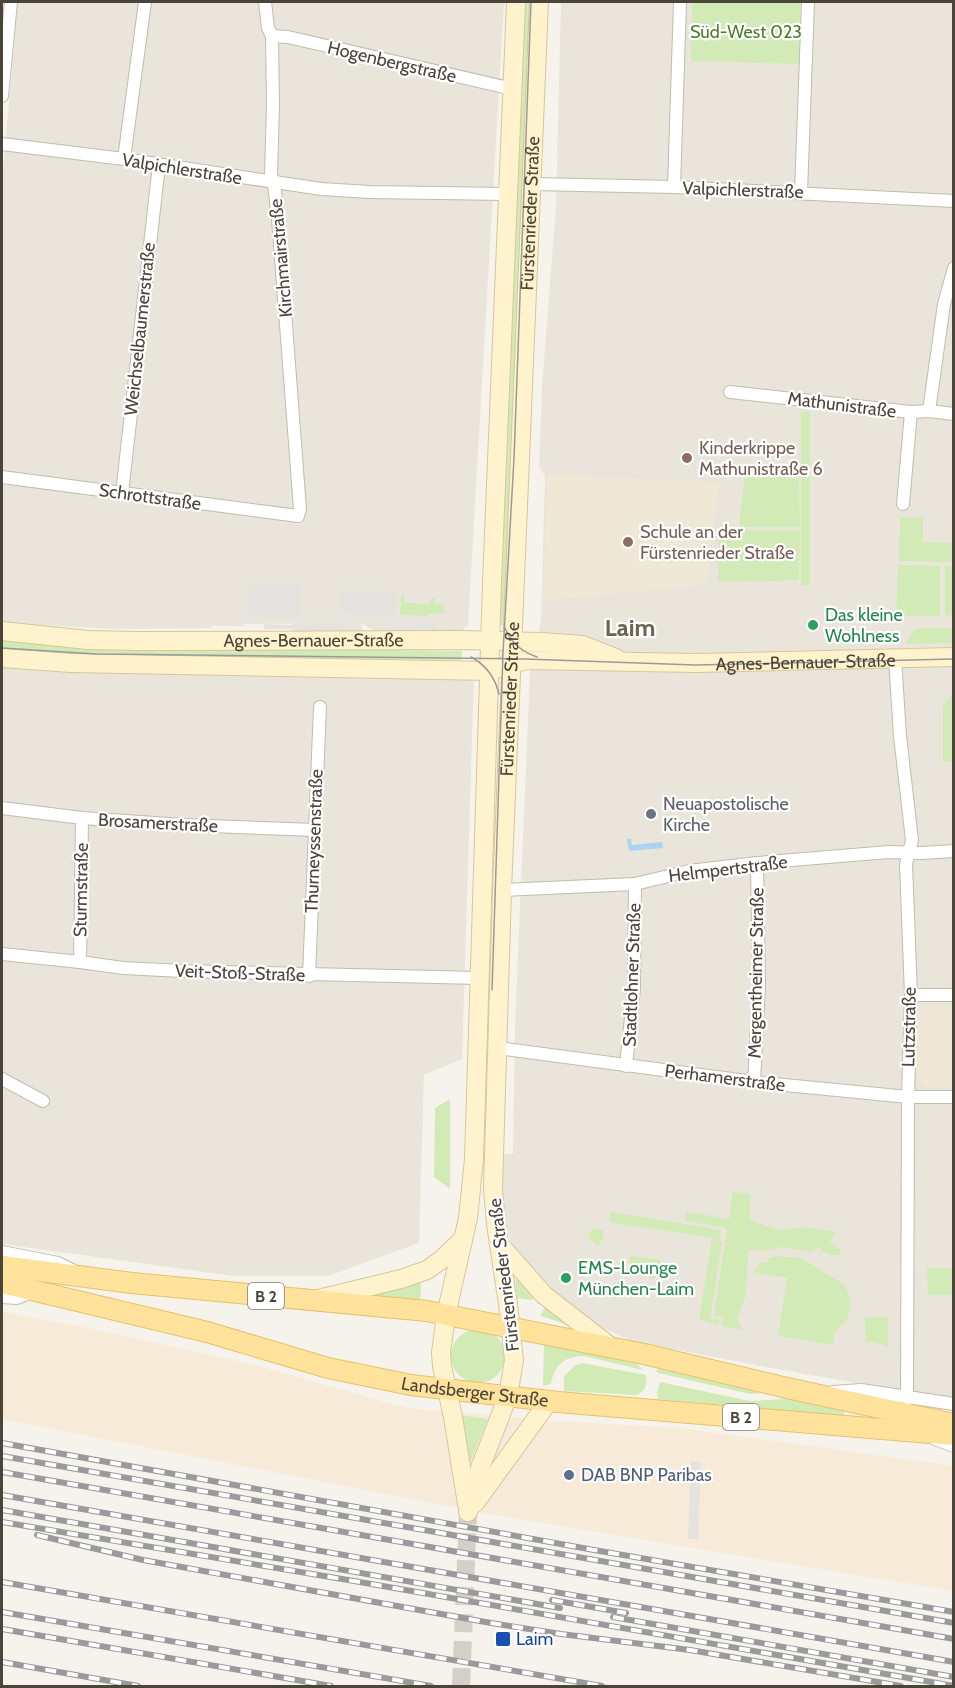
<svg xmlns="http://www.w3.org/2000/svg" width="955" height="1688" font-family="Cabin,sans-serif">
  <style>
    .residential { fill: #eae5da }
    .commercial { fill: #f7ead8 }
    .education { fill: #efe8d6 }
    .green { fill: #d2eab5 }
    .parking { fill: #e5e3e0 }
    .water { fill: #a9d4f2 }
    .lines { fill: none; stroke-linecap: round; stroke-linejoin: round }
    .secondary-tunnel { stroke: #d4d0c8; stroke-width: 18; stroke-dasharray: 18 9; stroke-linecap: butt }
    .street-casing { stroke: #c2bbae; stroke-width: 14 }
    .secondary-casing { stroke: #d6c79b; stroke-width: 20 }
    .primary-casing { stroke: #e6c16a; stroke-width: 22 }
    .street { stroke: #fff; stroke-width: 12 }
    .secondary { stroke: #fff3cd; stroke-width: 18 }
    .primary { stroke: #ffe39c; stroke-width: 20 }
    .tram { stroke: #9a9a9a; stroke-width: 1.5 }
    .rail-casing { stroke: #9a9a9a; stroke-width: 6 }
    .rail { stroke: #fff; stroke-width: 4; stroke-dasharray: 11; stroke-linecap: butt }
    .education-dot { fill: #8d6e63; stroke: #fff; stroke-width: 2 }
    .leisure-dot { fill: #2e9e5b; stroke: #fff; stroke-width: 2 }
    .worship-dot { fill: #6b7280; stroke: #fff; stroke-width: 2 }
    .service-dot { fill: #5c6f8a; stroke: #fff; stroke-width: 2 }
    .transit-dot { fill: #1a4fb4; stroke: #fff; stroke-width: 2 }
    .labels { text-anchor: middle; stroke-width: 4.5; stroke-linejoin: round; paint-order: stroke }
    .shield { fill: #fff; stroke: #817c74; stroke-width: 1.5 }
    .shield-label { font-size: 16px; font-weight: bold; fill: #4b4439 }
    .park-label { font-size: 18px; fill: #4a7f2a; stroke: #fff }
    .street-label { font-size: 18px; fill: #4b4439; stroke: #fff }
    .education-label { font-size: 18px; fill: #785e54; stroke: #fff; text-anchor: start }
    .leisure-label { font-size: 18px; fill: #27864d; stroke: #fff; text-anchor: start }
    .worship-label { font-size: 18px; fill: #5b616d; stroke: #fff; text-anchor: start }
    .service-label { font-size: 18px; fill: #4e5e75; stroke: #fff; text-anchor: start }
    .transit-label { font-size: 18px; fill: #164399; stroke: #fff; text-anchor: start }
    .district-label { font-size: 24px; font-weight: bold; fill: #6e6250; stroke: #fff }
  </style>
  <rect width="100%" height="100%" fill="#f6f3ec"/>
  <g class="residential">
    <polygon points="18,2 504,2 468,626 460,631 439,631 434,622 386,623 391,631 377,632 360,623 364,632 348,632 344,623 244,624 243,626 214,626 209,628 115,629 2,623 2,180"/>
    <polygon points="561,2 953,2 953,1400 771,1368 632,1341 585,1320 552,1295 513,1247 507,1231 503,1215 502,1184 503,1154 513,1154 515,1026 530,672 541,620 545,476 539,466 542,387 556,206"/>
    <polygon points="2,662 474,675 462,1059 424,1075 419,1243 328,1276 234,1276 2,1244"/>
  </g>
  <polygon class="commercial" points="2,1312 93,1329 255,1365 406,1408 553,1421 681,1428 953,1466 953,1591 483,1513 2,1419"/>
  <g class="education">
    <polygon points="547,475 719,482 707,579 700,586 543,600"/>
    <polygon points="925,1005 953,1005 953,1088 926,1088 918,1081 918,1011"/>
  </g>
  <g class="green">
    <polygon points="520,2 534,2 507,625 498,625"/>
    <polygon points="692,2 800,2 799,64 691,61"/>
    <rect x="801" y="412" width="9" height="173"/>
    <polygon points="745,472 799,479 800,527 739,527"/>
    <polygon points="900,517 923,518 923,542 953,543 953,562 899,561"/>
    <polygon points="719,530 800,530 799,580 718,582"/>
    <polygon points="898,565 940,566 940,616 896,616"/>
    <polygon points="945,566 953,566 953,616 945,615"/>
    <polygon points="403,594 405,603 430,604 431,598 434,598 435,604 444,605 445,612 443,614 427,614 427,616 400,615 401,596"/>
    <polygon points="919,628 953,628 953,643 906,644 913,631"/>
    <polygon points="2,637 388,645 388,650 462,651 462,660 388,659 387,664 2,654"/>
    <polygon points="951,695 954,695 953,762 943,762 943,706"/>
    <polygon points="450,1099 450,1189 434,1177 435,1108"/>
    <path d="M733,1192L750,1194V1221L781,1230L807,1227L835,1232L830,1242L841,1250L840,1254C832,1258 825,1253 819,1247L811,1252L782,1247L761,1251L754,1249L748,1252L746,1295L737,1318L742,1330L722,1326L723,1317L714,1316L727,1228L685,1221L687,1212L729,1219Z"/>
    <polygon points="610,1212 721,1230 719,1241 722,1242 710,1318 720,1320 718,1325 699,1320 712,1238 610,1222"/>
    <polygon points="593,1228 602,1230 604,1238 597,1246 588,1237"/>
    <polygon points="630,1255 660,1260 663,1275 651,1279 641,1267 629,1265"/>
    <polygon points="778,1256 801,1258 845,1285 850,1297 851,1305 847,1320 835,1332 833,1345 778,1336 787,1278 753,1272 760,1262 768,1262 769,1258"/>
    <polygon points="927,1268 953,1268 953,1326 953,1295 928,1295"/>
    <polygon points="515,1274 536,1294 532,1300 517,1298"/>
    <polygon points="420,1279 421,1287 420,1301 366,1296"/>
    <polygon points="548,1306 577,1328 541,1316 543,1310"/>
    <polygon points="865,1317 888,1317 888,1346 873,1342 866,1343"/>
    <circle cx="478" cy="1356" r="27"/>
    <path d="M544,1343L637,1364L643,1370L584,1356C565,1356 554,1365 551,1384L543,1386Z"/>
    <path d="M582,1363L646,1375C647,1383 646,1392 637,1395L564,1391V1376L576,1365Z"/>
    <polygon points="659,1368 754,1391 763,1393 750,1394 658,1373 656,1371"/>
    <polygon points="660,1382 750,1401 786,1399 843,1411 845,1414 842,1416 658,1399 657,1393"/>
    <polygon points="460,1415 488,1419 469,1465"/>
  </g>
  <g class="parking">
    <polygon points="248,585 300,586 299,618 247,617"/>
    <polygon points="341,590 395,591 395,614 385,614 384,617 354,617 353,613 340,613"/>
    <polygon points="386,622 434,622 439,631 391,631"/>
    <polygon points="292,623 344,623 348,632 294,632 292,629 264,629 264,624 291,625"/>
    <polygon points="691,1461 701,1462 698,1539 688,1539"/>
  </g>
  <polygon class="water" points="627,839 631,839 632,845 662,842 663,848 629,851"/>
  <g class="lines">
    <polyline class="secondary-tunnel" points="461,1686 468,1512"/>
    <defs>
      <g id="street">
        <polyline points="272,36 288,37 513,89"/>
        <polyline points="2,96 11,2"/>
        <polyline points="2,144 124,159 321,189 370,192 507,194"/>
        <polyline points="124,159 145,2"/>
        <polyline points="533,184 674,187 954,201"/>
        <polyline points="674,187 680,2"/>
        <polyline points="801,193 808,2"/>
        <polyline points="730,392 911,412 929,411 954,414"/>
        <polyline points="929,411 944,304 954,268"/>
        <polyline points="2,477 298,516 300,509 278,219 274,183 271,175 273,105 272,36 268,28 265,2"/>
        <polyline points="122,493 159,165"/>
        <polyline points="903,504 911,412"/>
        <polyline points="895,658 900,736 912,840 906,864 911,995 908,1097 907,1398"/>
        <polyline points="2,808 82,818 184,825 315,830"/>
        <polyline points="502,890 635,884 689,871 757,863 889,852 922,853 954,851"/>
        <polyline points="2,954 80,962 123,968 182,971 480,978"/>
        <polyline points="80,962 82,818"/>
        <polyline points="309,976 320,707"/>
        <polyline points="911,995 954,995"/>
        <polyline points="498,1048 754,1082 908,1097 954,1097"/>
        <polyline points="626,1066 634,988 635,884"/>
        <polyline points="2,1079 43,1101"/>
        <polyline points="754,1082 759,985 757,863"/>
        <polyline points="2,1252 58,1263 72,1270"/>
        <polyline points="2,1297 17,1298 35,1291"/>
        <polyline points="833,1392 861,1390 954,1404"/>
        <polyline points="935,1439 954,1446"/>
      </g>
      <g id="secondary">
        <path id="s1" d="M2,631L88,640L139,641L463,640L541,642L583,645L616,658"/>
        <polyline points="2,658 71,663 489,671 526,660 696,663 954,657"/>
        <polyline points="499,1244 544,1295 611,1347"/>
        <polyline points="318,1299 401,1279 427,1270 441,1260 463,1239"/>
        <polyline points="475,1503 549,1401"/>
        <polyline points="467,1504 453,1417 442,1366 441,1353 446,1315 468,1218 474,1159 492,582 516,2"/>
        <path id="s2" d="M468,1512L480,1468L508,1396L514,1360L508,1304L496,1224L493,1189L502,890L539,2"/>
      </g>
      <g id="primary">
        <polyline points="2,1266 132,1283 427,1311 644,1354 787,1388 954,1424"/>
        <path id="s3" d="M2,1283L207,1332L328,1368L411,1385L558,1402L954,1435"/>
      </g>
    </defs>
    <use href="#street" class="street-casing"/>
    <use href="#secondary" class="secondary-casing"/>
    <use href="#primary" class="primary-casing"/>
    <use href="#street" class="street"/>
    <use href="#secondary" class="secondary"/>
    <use href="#primary" class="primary"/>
    <g class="tram">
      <path d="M505,628C511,643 522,652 537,657"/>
      <path id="s4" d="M2,648L96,654L525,659L695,665L954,659"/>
      <path d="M471,657C486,665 495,677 499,694"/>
      <polyline points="492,990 503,653 514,458 531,2"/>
    </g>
    <defs>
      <g id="rail">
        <polyline points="2,1443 594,1550 954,1612"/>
        <polyline points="2,1456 954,1623"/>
        <polyline points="2,1472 954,1639"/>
        <polyline points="2,1495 954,1662"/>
        <polyline points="2,1510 560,1608"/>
        <polyline points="2,1522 354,1581 954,1686"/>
        <polyline points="37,1535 143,1560 491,1623 561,1634 690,1650 901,1686"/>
        <polyline points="2,1582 602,1686"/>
        <polyline points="552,1600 626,1613"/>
        <polyline points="2,1612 431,1686"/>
        <polyline points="613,1617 954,1677"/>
        <polyline points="2,1629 331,1686"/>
        <polyline points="2,1662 138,1686"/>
      </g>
    </defs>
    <use href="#rail" class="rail-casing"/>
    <use href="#rail" class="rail"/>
  </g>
  <g class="education-dot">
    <circle cx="687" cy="458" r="6"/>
    <circle cx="628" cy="542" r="6"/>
  </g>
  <g class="leisure-dot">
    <circle cx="813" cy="625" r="6"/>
    <circle cx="566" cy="1278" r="6"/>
  </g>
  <circle class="worship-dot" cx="651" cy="814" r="6"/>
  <circle class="service-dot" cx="569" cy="1475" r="6"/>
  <rect class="transit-dot" x="495" y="1631" width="16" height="16" rx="3"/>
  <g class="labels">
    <g class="shield">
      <rect x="248" y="1283" width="36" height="26" rx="4.5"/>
      <rect x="723" y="1404" width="36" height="26" rx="4.5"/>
    </g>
    <g class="shield-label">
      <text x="266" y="1302">B 2</text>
      <text x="741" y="1423">B 2</text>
    </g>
    <g class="park-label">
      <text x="746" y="38">Süd-West 023</text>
    </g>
    <g class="street-label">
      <text transform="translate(392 62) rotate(13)" y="6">Hogenbergstraße</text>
      <text transform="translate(182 169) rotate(9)" y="6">Valpichlerstraße</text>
      <text transform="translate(743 190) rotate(2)" y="6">Valpichlerstraße</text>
      <text dy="6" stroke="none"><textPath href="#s2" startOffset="1308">Fürstenrieder Straße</textPath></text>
      <text transform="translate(281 258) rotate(-95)" y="6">Kirchmairstraße</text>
      <text transform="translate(140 329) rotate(-84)" y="6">Weichselbaumerstraße</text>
      <text transform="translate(842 405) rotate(7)" y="6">Mathunistraße</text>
      <text transform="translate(150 497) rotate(8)" y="6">Schrottstraße</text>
      <text dy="6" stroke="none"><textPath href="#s1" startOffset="312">Agnes-Bernauer-Straße</textPath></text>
      <text dy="6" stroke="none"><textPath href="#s4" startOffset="804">Agnes-Bernauer-Straße</textPath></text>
      <text dy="6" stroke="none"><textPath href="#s2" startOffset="822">Fürstenrieder Straße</textPath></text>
      <text transform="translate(158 823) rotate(3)" y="6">Brosamerstraße</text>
      <text transform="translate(314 841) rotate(-88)" y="6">Thurneyssenstraße</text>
      <text transform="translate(728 869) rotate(-7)" y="6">Helmpertstraße</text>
      <text transform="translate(81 890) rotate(-89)" y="6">Sturmstraße</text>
      <text transform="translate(240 973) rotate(2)" y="6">Veit-Stoß-Straße</text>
      <text transform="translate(756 973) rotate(-89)" y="6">Mergentheimer Straße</text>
      <text transform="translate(632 975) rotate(-88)" y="6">Stadtlohner Straße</text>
      <text transform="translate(909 1027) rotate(-89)" y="6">Lutzstraße</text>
      <text transform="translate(725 1078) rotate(7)" y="6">Perhamerstraße</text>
      <text transform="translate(504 1275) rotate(-97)" y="6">Fürstenrieder Straße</text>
      <text dy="6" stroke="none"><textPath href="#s3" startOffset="486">Landsberger Straße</textPath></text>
    </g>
    <g class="education-label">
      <text x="699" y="454">Kinderkrippe<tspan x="699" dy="21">Mathunistraße 6</tspan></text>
      <text x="640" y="538">Schule an der<tspan x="640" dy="21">Fürstenrieder Straße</tspan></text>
    </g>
    <g class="leisure-label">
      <text x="825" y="621">Das kleine<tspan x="825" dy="21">Wohlness</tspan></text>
      <text x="578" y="1274">EMS-Lounge<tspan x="578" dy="21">München-Laim</tspan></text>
    </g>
    <g class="worship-label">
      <text x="663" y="810">Neuapostolische<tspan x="663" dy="21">Kirche</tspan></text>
    </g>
    <g class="service-label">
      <text x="581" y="1481">DAB BNP Paribas</text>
    </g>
    <g class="transit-label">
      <text x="516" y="1645">Laim</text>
    </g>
    <g class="district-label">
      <text x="630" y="636">Laim</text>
    </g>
  </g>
  <rect width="955" height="1688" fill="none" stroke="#4b4439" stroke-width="6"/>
</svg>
